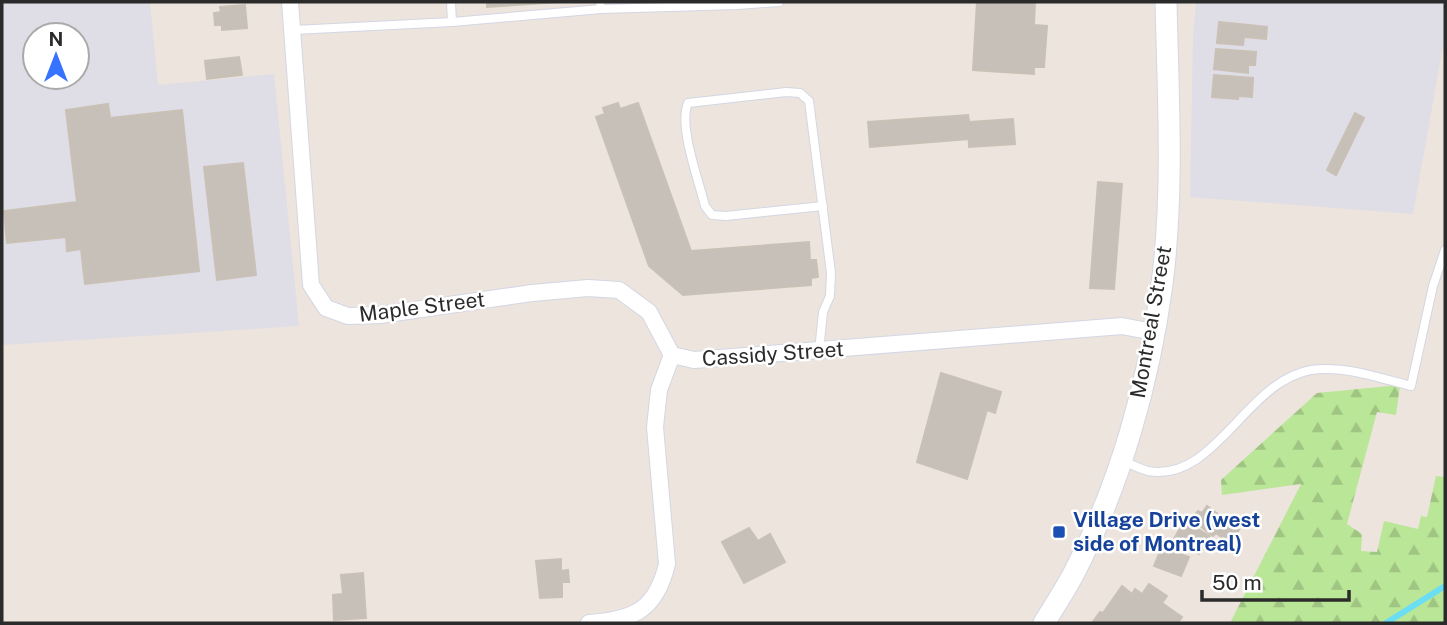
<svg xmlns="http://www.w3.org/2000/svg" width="1447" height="625" font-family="'Public Sans',sans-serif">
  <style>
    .industrial { fill: #dfdde6; fill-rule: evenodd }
    .forest { fill: url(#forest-firs) }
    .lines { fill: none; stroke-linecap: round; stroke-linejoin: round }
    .stream { stroke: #6bdef3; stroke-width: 6 }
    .building { fill: #c6c0b8; stroke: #c9c0b6; stroke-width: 2 }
    .lane-casing { stroke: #d2d7e4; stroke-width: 10 }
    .street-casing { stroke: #d2d7e4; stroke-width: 18 }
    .secondary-casing { stroke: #d2d7e4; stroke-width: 23 }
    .lane { stroke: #fff; stroke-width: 8 }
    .street { stroke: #fff; stroke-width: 16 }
    .secondary { stroke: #fff; stroke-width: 21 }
    .transit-dot { fill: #1a4fb4; stroke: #fff; stroke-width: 2.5 }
    .labels { text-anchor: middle; stroke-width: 5; stroke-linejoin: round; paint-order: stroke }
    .street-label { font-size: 21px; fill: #2b2b2b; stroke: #fff }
    .transit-label { font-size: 21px; font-weight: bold; fill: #164399; stroke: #fff; text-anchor: start }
  </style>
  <defs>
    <pattern id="forest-firs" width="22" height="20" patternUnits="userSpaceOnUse" patternTransform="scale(1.75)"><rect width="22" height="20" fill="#bae697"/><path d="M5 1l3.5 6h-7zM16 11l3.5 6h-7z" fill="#a0c582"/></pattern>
  </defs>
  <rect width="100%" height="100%" fill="#ede4dd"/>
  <g class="industrial">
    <path d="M2,2H150L158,85L274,74L299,326L2,345ZM35,35H77V77H35Z"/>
    <polygon points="1196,2 1445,2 1445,35 1413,214 1190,197 1193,35"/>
  </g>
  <polygon class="forest" points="1400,385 1396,415 1377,412 1347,524 1362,534 1361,551 1377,552 1384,521 1418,529 1421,516 1427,517 1436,476 1445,477 1445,623 1230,623 1301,484 1222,495 1221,480 1317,393"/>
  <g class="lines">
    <polyline class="stream" points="1386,623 1445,586"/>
  </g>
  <g class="building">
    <polygon points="487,2 560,2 487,7"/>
    <polygon points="977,2 1035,2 1034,25 1047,26 1044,67 1034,67 1034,74 973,70"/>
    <polygon points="245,5 247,28 222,30 222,25 215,25 214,13 221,12 220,7"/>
    <polygon points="1219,22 1267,27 1266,39 1244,37 1243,45 1217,43"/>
    <polygon points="1216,49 1256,52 1255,65 1248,65 1248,73 1214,69"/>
    <polygon points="239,57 242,75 207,79 205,61"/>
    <polygon points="1214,75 1253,78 1252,97 1238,96 1238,99 1212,97"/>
    <polygon points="618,103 620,109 638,103 691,251 809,242 810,260 816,260 818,277 811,278 811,285 683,295 649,266 596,117 605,114 603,108"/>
    <polygon points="108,104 110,118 182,110 199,271 85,284 81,249 67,251 66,237 7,243 4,211 77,202 66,110"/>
    <polygon points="1355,113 1364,118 1336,175 1327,170"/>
    <polygon points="968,115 969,139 870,147 868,122"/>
    <polygon points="968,115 969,122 1013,119 1015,144 969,147"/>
    <polygon points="243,163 256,275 217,280 204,167"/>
    <polygon points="1098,182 1122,184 1114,289 1090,288"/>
    <polygon points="941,373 1001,392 995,413 987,410 967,479 917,462"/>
    <polygon points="1207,506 1239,530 1229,543 1216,533 1213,536 1191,519 1198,511 1202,513"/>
    <polygon points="1184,521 1210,536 1199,554 1174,539"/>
    <polygon points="749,528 758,541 770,534 785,562 744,583 722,542"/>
    <polygon points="1162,547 1189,557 1181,576 1154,566"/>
    <polygon points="561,559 561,571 568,570 569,582 562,582 562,597 540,598 536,561"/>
    <polygon points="363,573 366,618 334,620 333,595 343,594 341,575"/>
    <polygon points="1149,584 1167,596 1162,603 1182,617 1178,623 1092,623 1100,612 1103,613 1122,586 1132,594 1135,589 1142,594"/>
  </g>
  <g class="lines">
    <defs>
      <g id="lane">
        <polyline points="451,2 452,22 601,9"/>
        <polyline points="600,2 601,9 738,5 779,2"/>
        <polyline points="294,30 452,22"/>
        <path d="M819,351L823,312L830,296L831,273L809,101L800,93L786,92L688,103C678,126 699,181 705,206L712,215L726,216L823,206"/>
        <path d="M1123,461C1131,464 1140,469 1148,471C1215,483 1246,381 1311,370C1344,365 1379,378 1411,386L1433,286L1445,250"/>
      </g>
      <g id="street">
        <polyline points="290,2 311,285 326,308 348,316 380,315 532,293 588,288 619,290 649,312 672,355"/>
        <path d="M589,623C634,620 656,610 667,564L655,427L659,390L672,355L694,360L1122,326L1153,332"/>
      </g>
      <path id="secondary" d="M1044,623C1054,607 1065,590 1074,573C1120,485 1149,382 1162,284C1174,191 1168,95 1166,2"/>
    </defs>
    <use href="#lane" class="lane-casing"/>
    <use href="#street" class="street-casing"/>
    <use href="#secondary" class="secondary-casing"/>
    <use href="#lane" class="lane"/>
    <use href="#street" class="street"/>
    <use href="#secondary" class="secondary"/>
  </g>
  <rect class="transit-dot" x="1052" y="525" width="14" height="14" rx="3.5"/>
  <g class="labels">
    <g class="street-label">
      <text transform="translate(422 307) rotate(-7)" y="7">Maple Street</text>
      <text transform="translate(1151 322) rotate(-80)" y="7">Montreal Street</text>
      <text transform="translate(773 354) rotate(-4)" y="7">Cassidy Street</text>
    </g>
    <g class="transit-label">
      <text x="1073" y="527">Village Drive (west<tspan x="1073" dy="24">side of Montreal)</tspan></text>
    </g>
  </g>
  <rect width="1447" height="625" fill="none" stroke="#2b2b2b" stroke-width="7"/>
  <g transform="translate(56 56)"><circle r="33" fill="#ffffff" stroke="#aaaaaa" stroke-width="2"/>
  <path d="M0-5L12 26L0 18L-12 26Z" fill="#3873ff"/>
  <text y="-10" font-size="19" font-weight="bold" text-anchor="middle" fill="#2b2b2b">N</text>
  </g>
  <path d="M1202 590v10h147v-10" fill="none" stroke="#2b2b2b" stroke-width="3.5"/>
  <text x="1212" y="590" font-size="21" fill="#2b2b2b" stroke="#ffffff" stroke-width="5" paint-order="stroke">50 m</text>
</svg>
